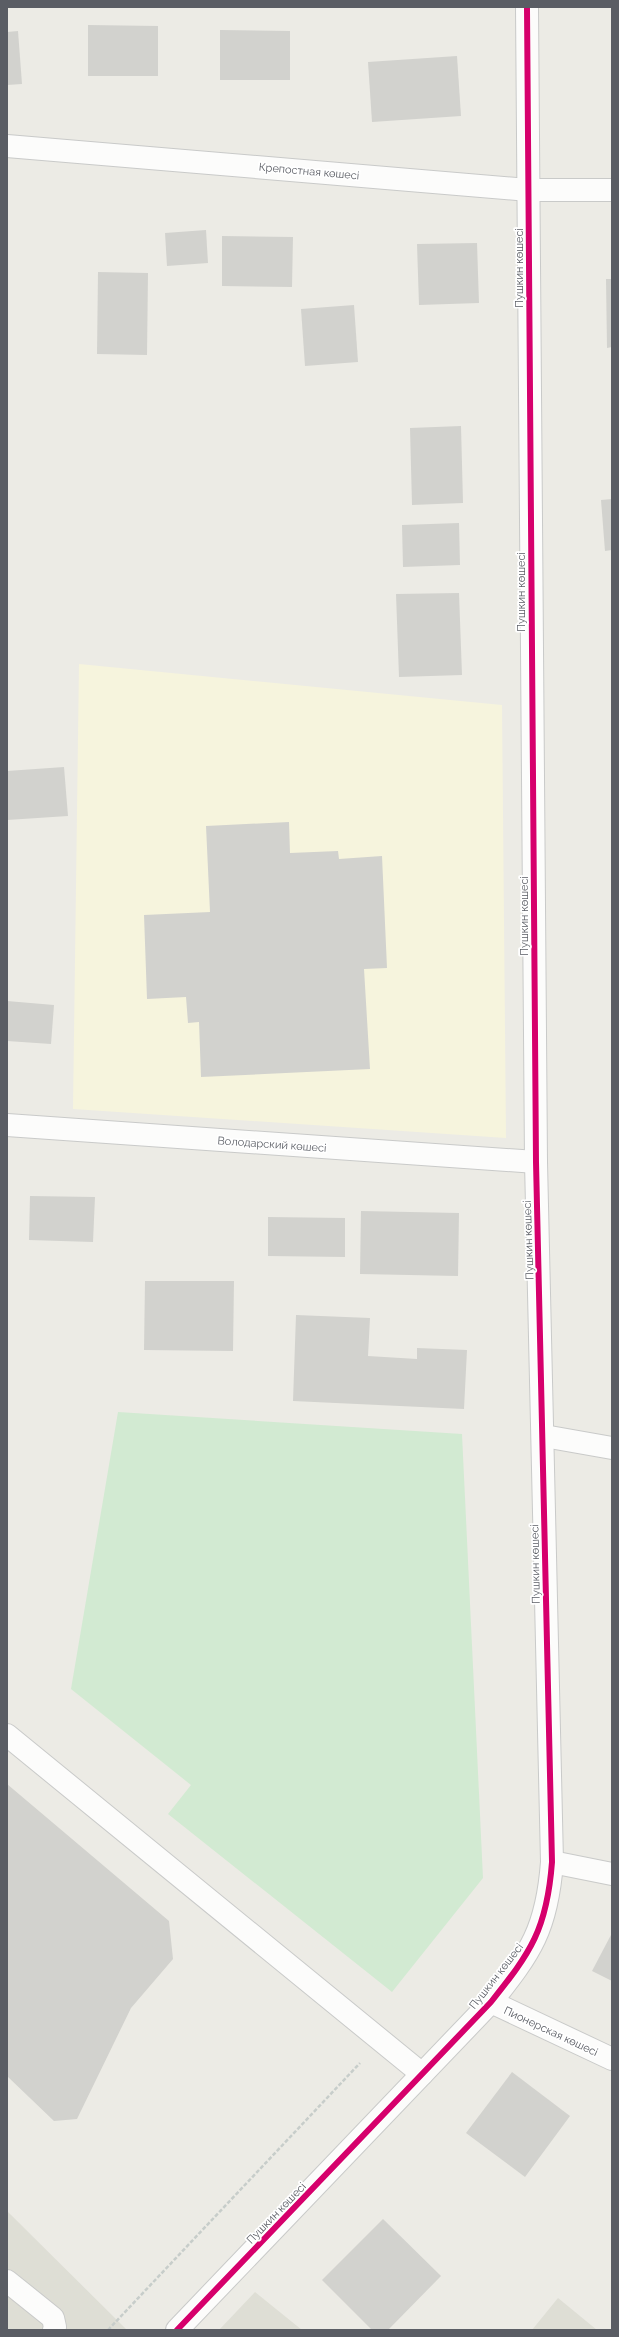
<svg xmlns="http://www.w3.org/2000/svg" width="619" height="2337" font-family="Raleway,sans-serif">
  <style>
    .commercial { fill: #f6f4dd }
    .education { fill: #deded5 }
    .green { fill: #d2ead2 }
    .building { fill: #d2d2ce }
    .lines { fill: none; stroke-linecap: round; stroke-linejoin: round }
    .minor-casing { stroke: #c9cac9; stroke-width: 24 }
    .path { stroke: #c7cdca; stroke-width: 2.5; stroke-dasharray: 4 2; stroke-linecap: butt }
    .minor { stroke: #fcfcfb; stroke-width: 22 }
    .cycleway-casing { stroke: #fff; stroke-width: 8 }
    .cycleway { stroke: #d6006c; stroke-width: 6 }
    .labels { text-anchor: middle; stroke-width: 3.5; stroke-linejoin: round; paint-order: stroke }
    .street-label { font-size: 11px; fill: #5a5d64; stroke: #fff }
  </style>
  <rect width="100%" height="100%" fill="#ecebe5"/>
  <polygon class="commercial" points="79,664 502,705 506,1138 73,1109"/>
  <g class="education">
    <polygon points="7,2211 127,2330 7,2330"/>
    <polygon points="255,2292 302,2330 219,2330"/>
    <polygon points="558,2298 597,2330 532,2330"/>
  </g>
  <polygon class="green" points="118,1412 462,1434 483,1878 392,1992 168,1814 191,1785 71,1689"/>
  <g class="building">
    <polygon points="88,25 158,26 158,76 88,76"/>
    <polygon points="220,30 290,31 290,80 220,80"/>
    <polygon points="18,31 22,84 7,85 7,32"/>
    <polygon points="457,56 461,116 372,122 368,62"/>
    <polygon points="206,230 208,263 167,266 165,233"/>
    <polygon points="222,236 293,237 292,287 222,286"/>
    <polygon points="477,243 479,303 419,305 417,244"/>
    <polygon points="98,272 148,273 147,355 97,354"/>
    <polygon points="606,279 612,279 612,347 607,348"/>
    <polygon points="354,305 358,362 305,366 301,309"/>
    <polygon points="461,426 463,503 412,505 410,428"/>
    <polygon points="612,499 612,550 605,551 601,500"/>
    <polygon points="459,523 460,565 403,567 402,525"/>
    <polygon points="459,593 462,675 399,677 396,594"/>
    <polygon points="64,767 68,816 7,820 7,771"/>
    <polygon points="289,822 290,853 338,851 339,859 382,856 387,968 364,969 370,1069 201,1077 199,1022 188,1023 186,997 147,999 144,915 210,912 206,826"/>
    <polygon points="7,1001 54,1005 51,1044 7,1041"/>
    <polygon points="30,1196 95,1197 93,1242 29,1240"/>
    <polygon points="361,1211 459,1213 458,1276 360,1274"/>
    <polygon points="268,1217 345,1218 345,1257 268,1256"/>
    <polygon points="145,1281 234,1281 233,1351 144,1350"/>
    <polygon points="296,1315 370,1318 368,1356 417,1359 417,1348 467,1350 464,1409 293,1401"/>
    <polygon points="7,1784 169,1921 173,1959 131,2008 77,2119 54,2121 7,2076"/>
    <polygon points="612,1933 612,1981 592,1971"/>
    <polygon points="512,2072 570,2116 525,2177 466,2133"/>
    <polygon points="383,2219 441,2276 388,2330 372,2330 322,2280"/>
  </g>
  <g class="lines">
    <defs>
      <g id="minor">
        <polyline points="7,146 528,190 612,190"/>
        <polyline points="7,1125 536,1162"/>
        <polyline points="544,1436 612,1448"/>
        <polyline points="7,1735 422,2074"/>
        <polyline points="552,1862 612,1874"/>
        <polyline points="491,2002 612,2059"/>
        <polyline points="7,2281 53,2318 55,2327 54,2330"/>
        <path d="M177,2330L491,2002C531,1952 547,1929 552,1862L536,1162L527,7"/>
      </g>
    </defs>
    <use href="#minor" class="minor-casing"/>
    <polyline class="path" points="108,2330 360,2063"/>
    <use href="#minor" class="minor"/>
    <defs>
      <path id="cycleway" d="M177,2330L491,2002C531,1952 547,1929 552,1862L536,1162L527,7"/>
    </defs>
    <use href="#cycleway" class="cycleway-casing"/>
    <use href="#cycleway" class="cycleway"/>
  </g>
  <g class="labels">
    <g class="street-label">
      <text transform="translate(309 171) rotate(5)" y="4">Крепостная көшесі</text>
      <text transform="translate(519 268) rotate(-90)" y="4">Пушкин көшесі</text>
      <text transform="translate(521 592) rotate(-90)" y="4">Пушкин көшесі</text>
      <text transform="translate(524 916) rotate(-90)" y="4">Пушкин көшесі</text>
      <text transform="translate(272 1144) rotate(4)" y="4">Володарский көшесі</text>
      <text transform="translate(528 1240) rotate(-92)" y="4">Пушкин көшесі</text>
      <text transform="translate(535 1564) rotate(-91)" y="4">Пушкин көшесі</text>
      <text transform="translate(496 1976) rotate(-52)" y="4">Пушкин көшесі</text>
      <text transform="translate(551 2031) rotate(25)" y="4">Пионерская көшесі</text>
      <text transform="translate(276 2213) rotate(-46)" y="4">Пушкин көшесі</text>
    </g>
  </g>
  <rect width="619" height="2337" fill="none" stroke="#5a5d64" stroke-width="16"/>
</svg>
